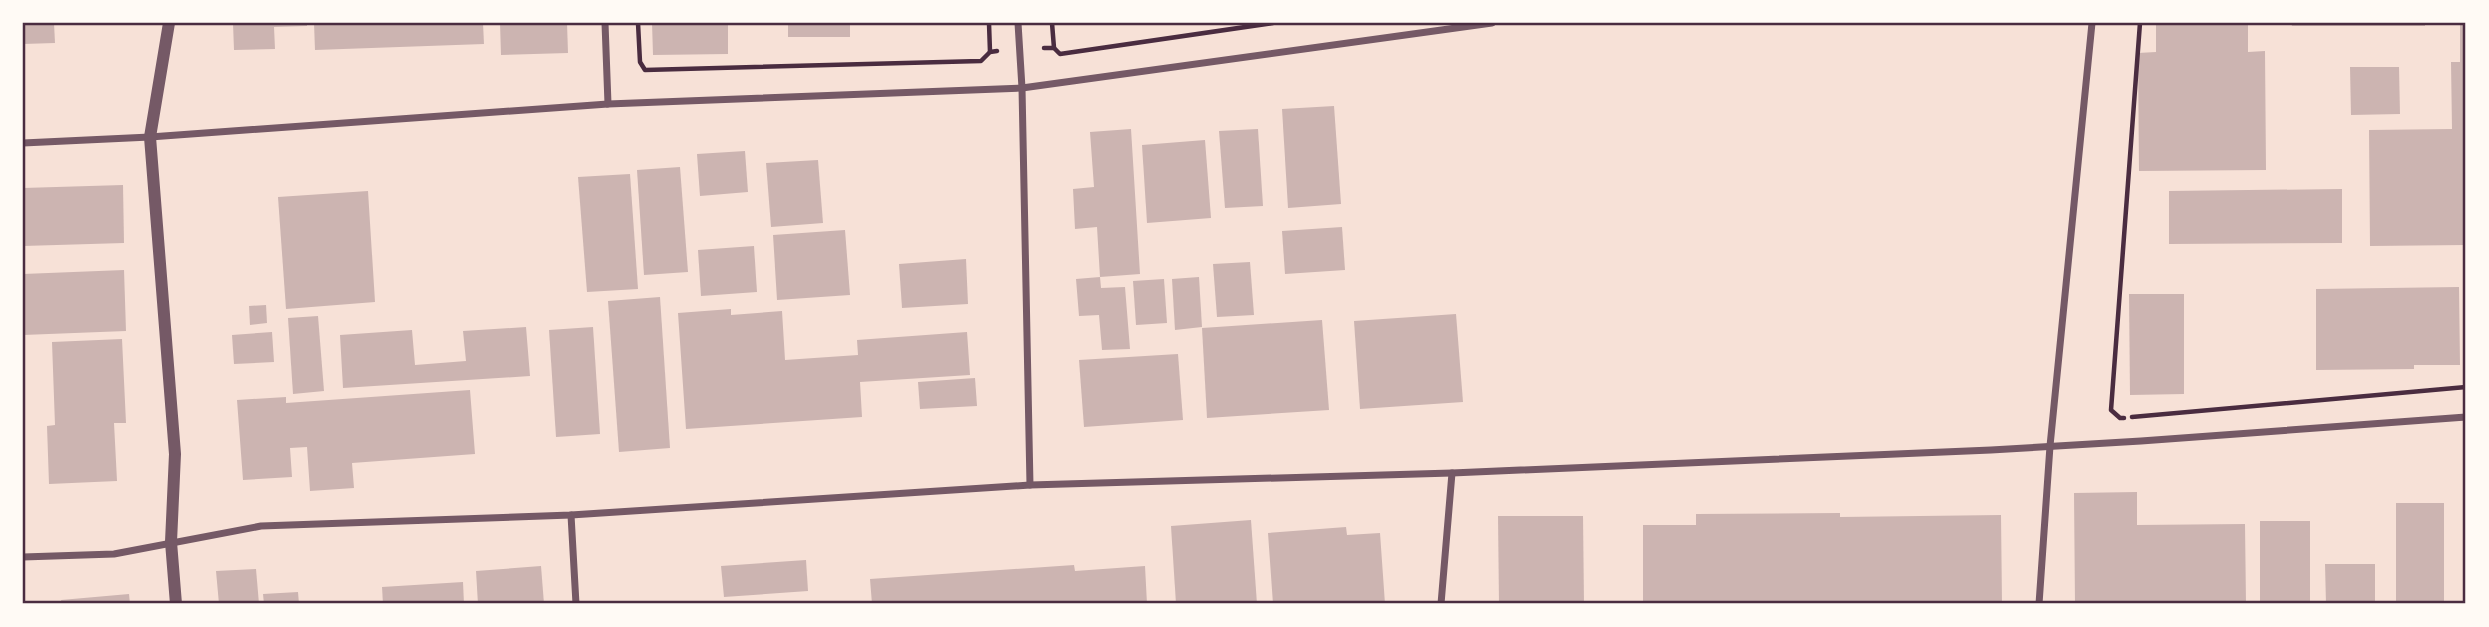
<svg xmlns="http://www.w3.org/2000/svg" width="2489" height="627" font-family="'Golos Text',sans-serif">
  <style>
    .building { fill: #ccb4b1 }
    .lines { fill: none; stroke-linecap: round; stroke-linejoin: round }
    .path { stroke: #4a2c40; stroke-width: 4.5 }
    .minor { stroke: #755966; stroke-width: 7 }
    .tertiary { stroke: #755966; stroke-width: 12 }
    .neatline { fill: none; stroke: #4a2c40; stroke-width: 2.5 }
  </style>
  <rect width="100%" height="100%" fill="#f7e1d7"/>
  <g class="building">
    <polygon points="23,23 54,23 55,43 23,44"/>
    <polygon points="233,23 307,23 307,26 274,27 275,49 234,50"/>
    <polygon points="314,23 483,23 484,44 315,50"/>
    <polygon points="500,23 567,23 568,53 501,55"/>
    <polygon points="652,23 728,23 728,54 653,55"/>
    <rect x="788" y="23" width="62" height="14"/>
    <polygon points="2156,23 2248,23 2248,52 2265,51 2266,170 2139,171 2138,53 2156,52"/>
    <polygon points="2291,23 2425,23 2425,26 2292,26"/>
    <polygon points="2460,23 2466,23 2466,245 2370,246 2369,130 2452,129 2451,62 2460,62"/>
    <polygon points="2350,67 2399,67 2400,114 2351,115"/>
    <polygon points="1334,106 1341,204 1288,208 1282,109"/>
    <polygon points="1131,129 1140,274 1100,277 1097,227 1075,229 1073,189 1094,187 1090,132"/>
    <polygon points="1258,129 1263,206 1225,208 1219,131"/>
    <polygon points="1205,140 1211,218 1147,223 1142,145"/>
    <polygon points="745,151 748,192 700,196 697,154"/>
    <polygon points="818,160 823,223 771,227 766,163"/>
    <polygon points="680,167 688,272 644,275 637,170"/>
    <polygon points="630,174 638,289 587,292 578,177"/>
    <polygon points="123,185 124,243 23,246 23,188"/>
    <polygon points="2342,189 2342,243 2169,244 2169,191"/>
    <polygon points="368,191 375,302 286,309 278,197"/>
    <polygon points="1342,227 1345,270 1285,274 1282,231"/>
    <polygon points="845,230 850,295 777,300 773,235"/>
    <polygon points="754,246 757,292 701,296 698,250"/>
    <polygon points="966,259 968,304 902,308 899,264"/>
    <polygon points="1250,262 1254,315 1217,317 1213,264"/>
    <polygon points="124,270 126,331 23,335 23,274"/>
    <polygon points="1100,277 1101,288 1125,287 1130,349 1102,350 1099,315 1079,316 1076,279"/>
    <polygon points="1199,277 1202,327 1175,330 1172,279"/>
    <polygon points="1164,279 1167,323 1136,325 1133,281"/>
    <polygon points="2459,287 2460,365 2414,365 2414,369 2316,370 2316,289"/>
    <polygon points="2129,294 2184,294 2184,394 2130,395"/>
    <polygon points="660,297 670,448 619,452 608,301"/>
    <polygon points="266,305 267,323 250,325 249,306"/>
    <polygon points="731,309 731,315 782,311 785,360 858,355 857,340 967,332 970,375 860,382 862,417 686,429 678,313"/>
    <polygon points="1456,314 1463,402 1360,409 1354,321"/>
    <polygon points="318,316 324,391 293,394 288,318"/>
    <polygon points="1322,320 1329,410 1207,418 1202,328"/>
    <polygon points="526,327 530,376 343,388 340,335 412,330 415,365 466,361 463,331"/>
    <polygon points="593,327 600,434 556,437 549,330"/>
    <polygon points="272,332 274,362 234,364 232,335"/>
    <polygon points="122,339 126,423 114,423 117,481 49,484 47,426 55,425 52,342"/>
    <polygon points="1178,354 1183,420 1084,427 1079,360"/>
    <polygon points="975,378 977,406 920,409 918,382"/>
    <polygon points="470,390 475,454 352,463 354,488 310,491 307,447 290,448 292,477 243,480 237,400 286,397 286,403"/>
    <polygon points="2137,492 2137,525 2245,524 2246,604 2075,604 2074,493"/>
    <rect x="2396" y="503" width="48" height="101"/>
    <polygon points="1840,513 1840,517 2001,515 2002,604 1643,604 1643,525 1696,525 1696,514"/>
    <polygon points="1498,516 1583,516 1584,604 1499,604"/>
    <polygon points="1251,520 1257,604 1176,604 1171,526"/>
    <rect x="2260" y="521" width="50" height="83"/>
    <polygon points="1346,527 1347,535 1380,533 1385,604 1273,604 1268,533"/>
    <polygon points="806,560 808,591 724,597 721,566"/>
    <polygon points="2325,564 2375,564 2375,604 2326,604"/>
    <polygon points="1074,565 1075,571 1145,566 1147,604 872,604 870,579"/>
    <polygon points="541,566 544,604 478,604 476,571"/>
    <polygon points="256,569 259,604 219,604 216,571"/>
    <polygon points="463,582 464,604 383,604 382,587"/>
    <polygon points="298,592 299,604 264,604 263,594"/>
    <polygon points="129,594 130,604 62,604 61,600"/>
  </g>
  <g class="lines">
    <g class="path">
      <polyline points="638,23 640,62 645,70 981,61 990,52 997,51"/>
      <polyline points="989,23 990,52"/>
      <polyline points="1052,23 1054,48"/>
      <polyline points="1044,48 1054,48 1060,54 1273,23"/>
      <polyline points="2132,417 2466,387"/>
      <polyline points="2124,418 2120,418 2111,410 2140,23"/>
    </g>
    <g class="minor">
      <polyline points="605,23 608,104"/>
      <polyline points="1018,23 1022,88 1030,485"/>
      <polyline points="23,143 150,137 608,104 1022,88 1492,23"/>
      <polyline points="571,515 576,604"/>
      <polyline points="23,557 114,554 261,526 571,515 1030,485 1452,473 1991,450 2141,441 2466,417"/>
      <polyline points="1441,604 1452,473"/>
      <polyline points="2039,604 2050,446 2092,23"/>
    </g>
    <polyline class="tertiary" points="169,23 150,137 175,454 171,542 176,604"/>
  </g>
  <rect width="2489" height="627" fill="none" stroke="#fffaf5" stroke-width="49"/>
  <rect x="24" y="24" width="2440" height="578" class="neatline"/>
</svg>
